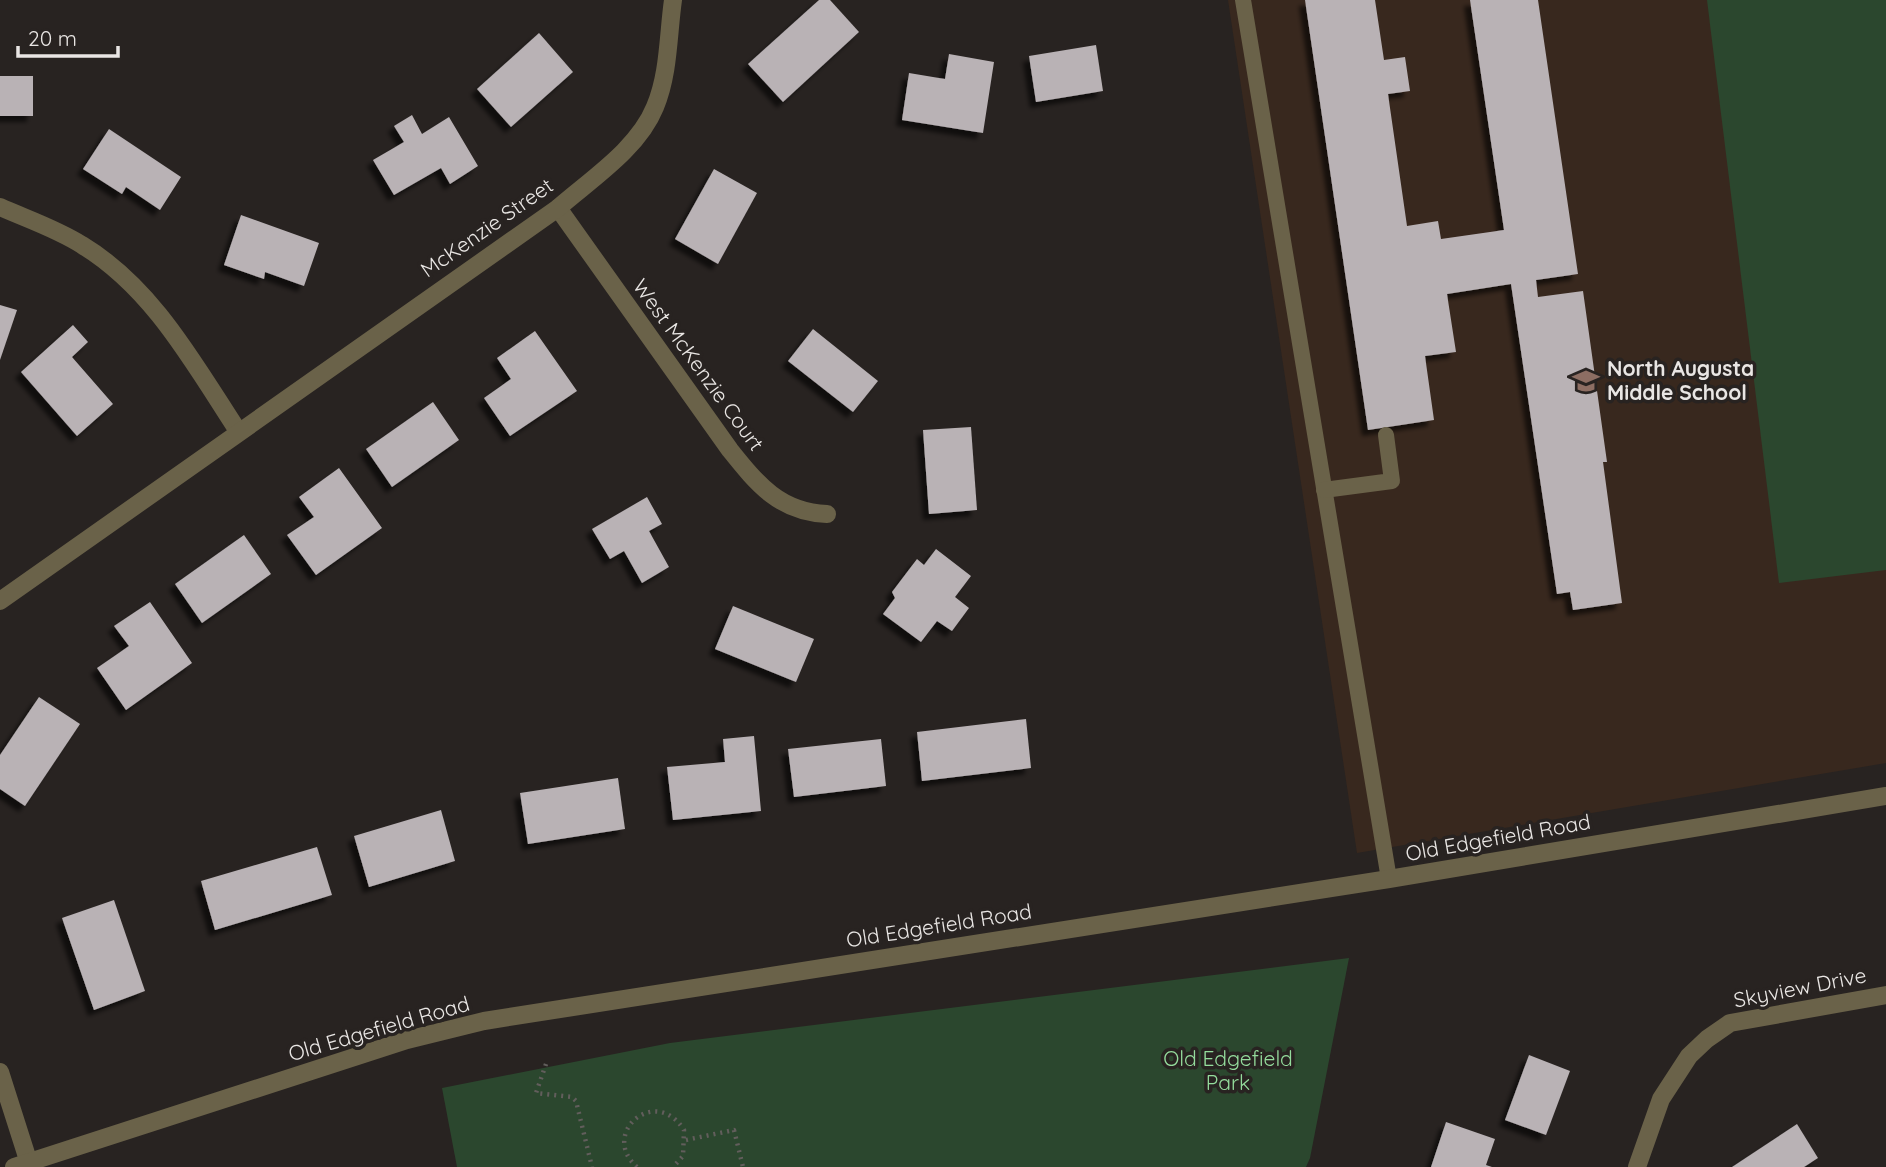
<svg xmlns="http://www.w3.org/2000/svg" width="1886" height="1167" font-family="Quicksand,sans-serif">
  <style>
    .education { fill: #38281e }
    .green { fill: #2b472e }
    .building { fill: #b9b2b5; filter: url(#shadow) }
    .lines { fill: none; stroke-linecap: round; stroke-linejoin: round }
    .path { stroke: #625e5c; stroke-width: 4.5; stroke-dasharray: 2 5; stroke-linecap: butt }
    .service { stroke: #6a6249; stroke-width: 16 }
    .minor { stroke: #6a6249; stroke-width: 18 }
    .tertiary { stroke: #6a6249; stroke-width: 18 }
    .labels { text-anchor: middle; stroke-width: 7; stroke-linejoin: round; paint-order: stroke }
    .street-label { font-size: 21px; fill: #e9e6e4; stroke: #282321 }
    .poi-label { font-size: 21px; font-weight: bold; fill: #e9e6e4; stroke: #282321; text-anchor: start }
    .park-label { font-size: 21px; fill: #94dc9c; stroke: #282321 }
  </style>
  <defs>
    <filter id="shadow"><feDropShadow dx="-6" dy="6" stdDeviation="2" flood-color="#0009"/></filter>
  </defs>
  <rect width="100%" height="100%" fill="#282321"/>
  <polygon class="education" points="1228,0 1886,0 1886,763 1357,853"/>
  <g class="green">
    <polygon points="1707,0 1886,0 1886,570 1779,583"/>
    <polygon points="1349,958 1310,1158 1306,1167 457,1167 442,1088 670,1043"/>
  </g>
  <g class="building">
    <polygon points="819,0 830,0 859,32 783,102 748,64"/>
    <polygon points="1305,0 1375,0 1384,60 1405,57 1410,91 1388,94 1407,226 1438,221 1441,239 1504,230 1470,0 1538,0 1578,274 1536,280 1538,297 1583,291 1607,462 1603,462 1622,603 1573,610 1570,592 1557,594 1511,284 1447,294 1456,352 1425,356 1434,420 1368,430"/>
    <polygon points="539,33 573,72 511,127 477,89"/>
    <polygon points="1096,45 1103,91 1036,102 1029,56"/>
    <polygon points="949,54 994,62 983,133 902,120 909,73 945,79"/>
    <rect x="0" y="76" width="33" height="40"/>
    <polygon points="412,115 422,134 449,117 478,166 450,184 441,168 394,195 373,160 404,142 394,126"/>
    <polygon points="109,129 181,177 160,210 126,187 122,194 83,169"/>
    <polygon points="714,169 757,193 718,264 675,239"/>
    <polygon points="241,215 319,243 304,286 265,272 264,279 224,265"/>
    <polygon points="0,305 17,310 0,360"/>
    <polygon points="73,325 88,342 72,357 113,404 77,436 21,372"/>
    <polygon points="813,329 878,381 853,412 788,361"/>
    <polygon points="535,331 577,391 510,436 484,398 511,379 497,358"/>
    <polygon points="433,402 459,440 392,487 366,449"/>
    <polygon points="971,427 977,510 929,514 923,430"/>
    <polygon points="339,468 382,528 316,575 287,535 314,517 299,497"/>
    <polygon points="647,497 662,524 649,531 669,567 642,583 624,551 610,559 592,529"/>
    <polygon points="244,535 271,574 202,623 175,584"/>
    <polygon points="936,549 971,576 955,597 969,608 952,631 937,621 921,642 883,614 895,598 892,592 917,559 924,565"/>
    <polygon points="150,602 192,663 126,710 97,668 129,646 114,626"/>
    <polygon points="733,606 814,639 796,682 715,649"/>
    <polygon points="39,697 80,724 25,806 0,789 0,755"/>
    <polygon points="1026,719 1031,768 922,781 917,732"/>
    <polygon points="754,736 761,811 673,820 667,767 725,762 723,739"/>
    <polygon points="881,739 886,786 794,797 788,749"/>
    <polygon points="618,778 625,829 528,844 520,793"/>
    <polygon points="441,810 455,861 369,887 354,836"/>
    <polygon points="317,847 332,895 215,930 201,881"/>
    <polygon points="114,900 145,991 94,1010 62,918"/>
    <polygon points="1529,1055 1570,1071 1546,1135 1505,1120"/>
    <polygon points="1446,1122 1495,1139 1486,1165 1492,1167 1431,1167"/>
    <polygon points="1797,1124 1818,1158 1804,1167 1732,1167"/>
  </g>
  <g class="lines">
    <g class="path">
      <polyline points="546,1064 536,1093 572,1097 576,1101 592,1167"/>
      <polyline points="686,1140 734,1130 743,1167"/>
      <path d="M637,1167C599,1134 655,1084 684,1130L683,1156L673,1167"/>
    </g>
    <g class="service">
      <polyline points="1243,0 1389,879"/>
      <polyline points="1324,490 1392,481 1386,435"/>
    </g>
    <g class="minor">
      <path d="M0,207C27,219 57,229 82,245C153,288 194,364 238,431"/>
      <path d="M558,208L730,450C758,485 780,512 827,514"/>
      <path d="M0,601L558,208C591,179 638,149 655,107C669,74 668,35 673,0"/>
      <polyline points="0,1072 29,1163"/>
      <polyline points="1637,1167 1661,1099 1689,1056 1707,1039 1730,1023 1886,995"/>
    </g>
    <polyline class="tertiary" points="14,1167 407,1040 484,1021 1389,879 1886,796"/>
  </g>
  <defs>
    <symbol id="school-bare" viewBox="-9 -9 18 18"><path d="M0-5L7-2L0 1L-7-2ZM-4 1L0 2.5L4 1V4Q0 6-4 4Z" fill="#8d6e63" stroke="#282321" stroke-width="2.5" paint-order="stroke"/></symbol>
  </defs>
  <g fill-rule="evenodd">
    <use href="#school-bare" x="1567" y="362" width="38" height="38"/>
  </g>
  <g class="labels">
    <g class="street-label">
      <text transform="translate(487 228) rotate(-35)" y="7">McKenzie Street</text>
      <text transform="translate(698 365) rotate(54)" y="7">West McKenzie Court</text>
      <text transform="translate(1498 838) rotate(-10)" y="7">Old Edgefield Road</text>
      <text transform="translate(939 926) rotate(-9)" y="7">Old Edgefield Road</text>
      <text transform="translate(1800 988) rotate(-11)" y="7">Skyview Drive</text>
      <text transform="translate(379 1029) rotate(-16)" y="7">Old Edgefield Road</text>
    </g>
    <g class="poi-label">
      <text x="1607" y="376">North Augusta<tspan x="1607" dy="24">Middle School</tspan></text>
    </g>
    <g class="park-label">
      <text x="1228" y="1066">Old Edgefield<tspan x="1228" dy="24">Park</tspan></text>
    </g>
  </g>
  <path d="M18 46v10h100v-10" fill="none" stroke="#e9e6e4" stroke-width="3.5"/>
  <text x="28" y="46" font-size="21" fill="#e9e6e4" stroke="#282321" stroke-width="5" paint-order="stroke">20 m</text>
</svg>
